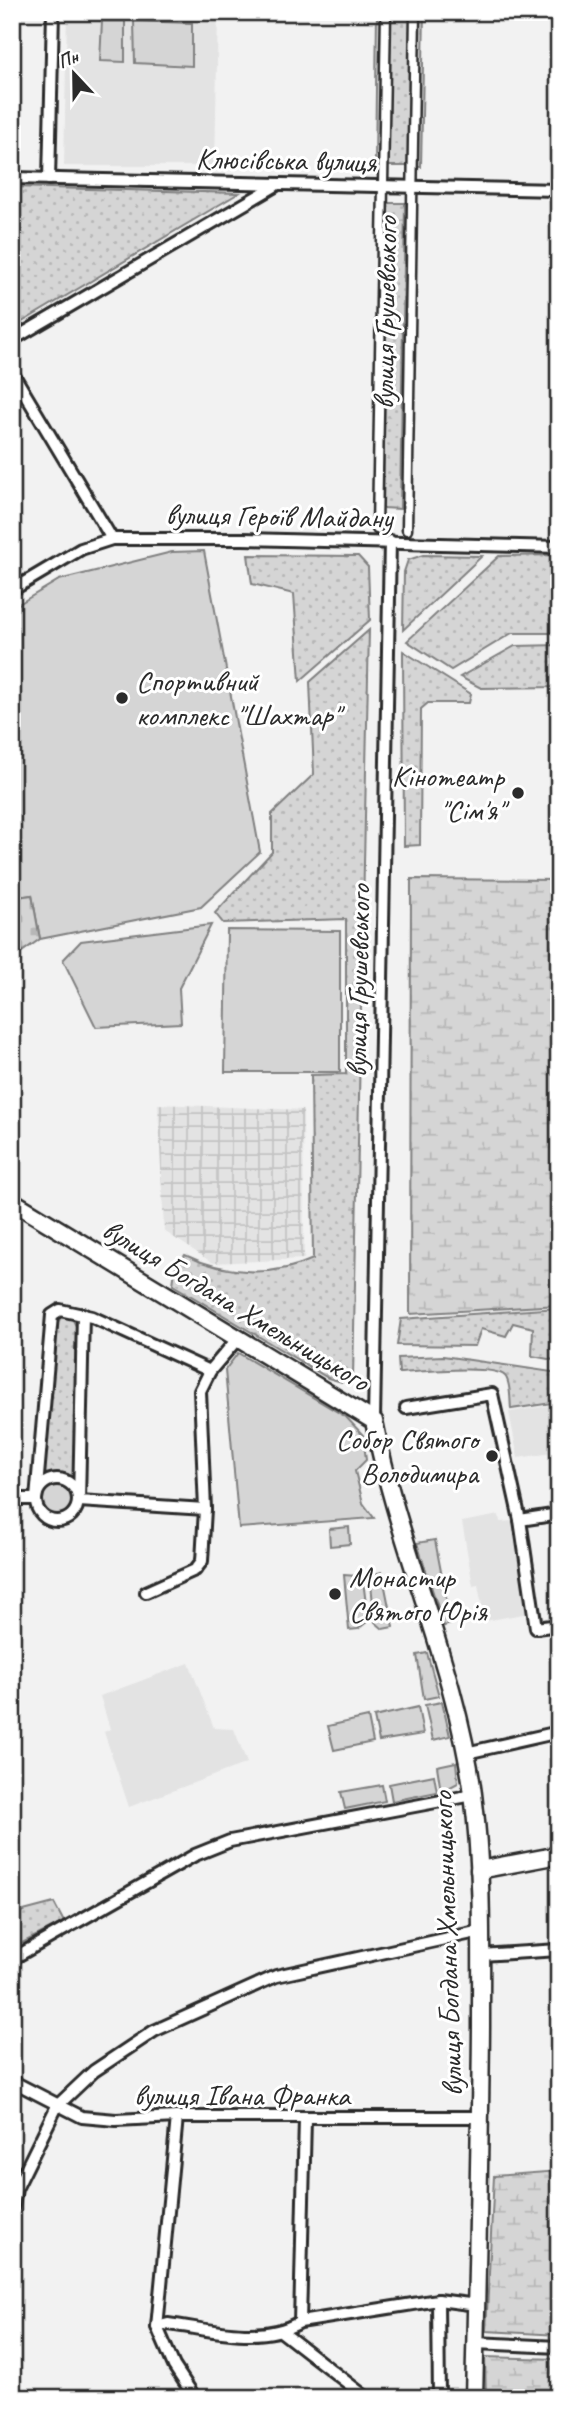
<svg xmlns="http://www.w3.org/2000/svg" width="571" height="2410" font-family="Caveat,sans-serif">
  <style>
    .built { fill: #e3e3e3 }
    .industrial { fill: url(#industrial-grid) }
    .green { fill: #d5d5d5; stroke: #808080; stroke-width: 2 }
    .wetland { fill: url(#wetland-marsh); stroke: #808080; stroke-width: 2 }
    .cemetery { fill: url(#cemetery-stones); stroke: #808080; stroke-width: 2 }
    .park { fill: url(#park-dots); stroke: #808080; stroke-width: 2 }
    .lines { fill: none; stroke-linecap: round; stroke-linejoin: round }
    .pedestrian-casing { stroke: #2b2b2b; stroke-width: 13 }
    .minor-casing { stroke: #2b2b2b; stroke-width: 16 }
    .secondary-casing { stroke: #2b2b2b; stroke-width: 21 }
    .pedestrian { stroke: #fff; stroke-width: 8 }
    .minor { stroke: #fff; stroke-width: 10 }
    .secondary { stroke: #fff; stroke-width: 16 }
    .poi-dot { fill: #2b2b2b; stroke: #fff; stroke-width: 2.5 }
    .labels { text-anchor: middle; stroke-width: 6; stroke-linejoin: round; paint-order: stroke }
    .street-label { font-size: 30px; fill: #2b2b2b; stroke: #fff }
    .poi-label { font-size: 30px; fill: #2b2b2b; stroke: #fff; text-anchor: start }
  </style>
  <defs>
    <pattern id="industrial-grid" width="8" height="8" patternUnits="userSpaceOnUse" patternTransform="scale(1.75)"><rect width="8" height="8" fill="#e3e3e3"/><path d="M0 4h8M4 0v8" fill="none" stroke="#c3c3c3"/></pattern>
    <pattern id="wetland-marsh" width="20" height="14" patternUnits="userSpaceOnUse" patternTransform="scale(1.75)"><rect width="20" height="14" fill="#d5d5d5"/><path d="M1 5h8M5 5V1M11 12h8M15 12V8" fill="none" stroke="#b7b7b7"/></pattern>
    <pattern id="cemetery-stones" width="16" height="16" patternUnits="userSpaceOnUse" patternTransform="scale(1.75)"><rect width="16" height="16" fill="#d5d5d5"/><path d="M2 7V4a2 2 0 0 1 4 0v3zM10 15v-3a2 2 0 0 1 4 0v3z" fill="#b7b7b7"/></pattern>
    <pattern id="park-dots" width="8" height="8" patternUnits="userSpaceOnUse" patternTransform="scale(1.75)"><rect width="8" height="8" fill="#d5d5d5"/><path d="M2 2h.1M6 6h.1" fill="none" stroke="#b7b7b7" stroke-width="1.8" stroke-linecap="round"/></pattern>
  </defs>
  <rect width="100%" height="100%" fill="#f2f2f2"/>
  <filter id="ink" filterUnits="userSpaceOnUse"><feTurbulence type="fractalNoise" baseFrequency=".0143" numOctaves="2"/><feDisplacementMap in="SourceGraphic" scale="14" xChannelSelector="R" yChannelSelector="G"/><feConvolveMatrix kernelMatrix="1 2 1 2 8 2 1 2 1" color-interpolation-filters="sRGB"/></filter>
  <g filter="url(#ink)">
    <g class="built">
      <polygon points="67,12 218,12 215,166 64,166"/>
      <polygon points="559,1404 559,1452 518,1458 509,1412"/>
      <polygon points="499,1515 500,1522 513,1521 529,1613 485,1621 478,1585 473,1586 462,1522"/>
      <polygon points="189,1663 214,1728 234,1729 247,1763 129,1807 104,1732 110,1729 100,1696"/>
    </g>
    <polygon class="industrial" points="158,1104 303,1110 304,1259 213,1263 164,1231"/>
    <g class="green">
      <polygon points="102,21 125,21 125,62 100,61"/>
      <polygon points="134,21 192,23 192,66 135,63"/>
      <polygon points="204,551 260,852 201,907 40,939 32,895 18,897 12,890 12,608 59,580 172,552"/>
      <polygon points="211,925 179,988 181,1023 96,1027 63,960 81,941"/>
      <polygon points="227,930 340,931 340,1072 225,1072"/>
      <polygon points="238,1353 346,1417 363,1435 366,1460 355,1471 363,1503 374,1518 239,1528 225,1370"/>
      <circle cx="57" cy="1500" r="15"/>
      <polygon points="349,1527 350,1544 330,1546 329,1529"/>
      <polygon points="435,1540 451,1624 444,1626 417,1543"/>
      <polygon points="382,1572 393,1627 383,1629 375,1622 370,1575"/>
      <polygon points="344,1575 357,1576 363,1580 368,1621 358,1629 349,1630"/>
      <polygon points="427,1653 439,1696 424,1699 417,1655"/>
      <polygon points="442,1702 450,1736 433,1740 425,1705"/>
      <polygon points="418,1707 423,1734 379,1741 374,1717"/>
      <polygon points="368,1717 373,1742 334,1750 328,1726"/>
      <polygon points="456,1762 458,1783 441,1792 437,1766"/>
      <polygon points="434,1775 437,1792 392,1801 389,1784"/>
      <polygon points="382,1785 385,1801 345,1809 341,1792"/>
    </g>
    <g class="wetland">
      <polygon points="411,879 559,880 559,1305 410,1314"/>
      <polygon points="559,2171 559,2335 486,2331 494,2176"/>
      <polygon points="485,2357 559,2359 559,2398 486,2398"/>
    </g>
    <polygon class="cemetery" points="12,890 18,897 32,895 40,939 12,959"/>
    <g class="park">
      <polygon points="377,12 383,12 380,166 375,166"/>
      <polygon points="390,12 411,12 408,166 387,166"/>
      <polygon points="419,12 424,12 421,167 414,166"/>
      <polygon points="12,187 239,193 12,328"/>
      <polygon points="387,203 405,203 400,509 383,508"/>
      <polygon points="248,555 358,556 368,567 370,620 300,681 294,594 252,584"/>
      <polygon points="423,555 482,556 403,630 404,572 408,560"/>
      <polygon points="559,555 559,633 512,633 451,670 407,641 499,556"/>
      <path d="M369,630L353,1377L342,1382L328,1378L173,1285L175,1269L185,1255C224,1274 273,1278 313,1259L311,1075L346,1074V919L223,923L215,913L272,852V814L314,774L310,682Z"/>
      <polygon points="559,645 559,687 481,688 460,677 515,646"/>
      <polygon points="403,651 471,694 469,703 428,703 421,709 420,845 404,846"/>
      <polygon points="559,1308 559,1361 532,1356 533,1328 513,1323 506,1336 481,1329 475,1346 397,1345 401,1319"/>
      <polygon points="65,1316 72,1318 76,1326 75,1473 71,1477 45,1476 41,1472 52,1326 58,1318"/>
      <path d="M443,1356L559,1373V1402L511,1409C510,1401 511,1382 505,1376C494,1364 418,1372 399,1373L398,1358Z"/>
      <polygon points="54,1903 64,1922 12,1948 12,1914"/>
    </g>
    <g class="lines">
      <defs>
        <g id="pedestrian">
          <polyline points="377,529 386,12"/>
          <polyline points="407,530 415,12"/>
        </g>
        <g id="minor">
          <polyline points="12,178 559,190"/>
          <polyline points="49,179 53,12"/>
          <polyline points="12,340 275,186"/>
          <polyline points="12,372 112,539"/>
          <polyline points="12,590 81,549 112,539 243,539 559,547"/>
          <polyline points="83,1314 79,1501 205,1509"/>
          <polyline points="406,1408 492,1394 520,1520 536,1628 559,1625"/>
          <polyline points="374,1421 390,541"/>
          <circle cx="57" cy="1500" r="21"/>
          <polyline points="12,1499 36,1499 52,1315 60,1310 92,1317 210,1371"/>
          <polyline points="520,1520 559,1514"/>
          <polyline points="146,1592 195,1570 202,1561 205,1509 200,1391 210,1371 239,1337"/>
          <polyline points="466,1753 559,1732"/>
          <polyline points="481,1955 559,1950"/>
          <polyline points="12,1959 195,1855 230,1841 473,1795"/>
          <polyline points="12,2081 82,2117 116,2120 177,2117 480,2117"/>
          <polyline points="177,2117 157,2327 174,2366 195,2398"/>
          <polyline points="12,2211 16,2189 57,2106 94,2071 154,2031 276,1976 481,1931"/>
          <polyline points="438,2300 439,2398"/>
          <polyline points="300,2322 305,2119"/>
          <path d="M157,2327L168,2324C210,2329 261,2345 300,2322L438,2300L477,2305"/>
          <polyline points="282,2332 367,2398"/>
          <polyline points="475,2343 559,2347"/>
        </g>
        <g id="secondary">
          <path d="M12,1201L374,1421C398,1547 456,1666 473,1794C483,1871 481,1949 481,2027C480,2151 477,2274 474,2398"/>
          <polyline points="479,1870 559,1855"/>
        </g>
      </defs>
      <use href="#pedestrian" class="pedestrian-casing"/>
      <use href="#minor" class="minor-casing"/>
      <use href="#secondary" class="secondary-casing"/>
      <use href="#pedestrian" class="pedestrian"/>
      <use href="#minor" class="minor"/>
      <use href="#secondary" class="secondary"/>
    </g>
  </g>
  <g class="poi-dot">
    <circle cx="122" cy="698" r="7"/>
    <circle cx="518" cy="793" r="7"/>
    <circle cx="492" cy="1456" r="7"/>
    <circle cx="335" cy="1594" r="7"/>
  </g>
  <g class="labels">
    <g class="street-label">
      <text transform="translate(286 160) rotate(1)" y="10">Клюсівська вулиця</text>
      <text transform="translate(385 313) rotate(-89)" y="10">вулиця Грушевського</text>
      <text transform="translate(279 516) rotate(1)" y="10">вулиця Героїв Майдану</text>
      <text transform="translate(358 981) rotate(-89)" y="10">вулиця Грушевського</text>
      <text transform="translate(236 1305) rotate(31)" y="10">вулиця Богдана Хмельницького</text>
      <text transform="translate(447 1944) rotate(-92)" y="10">вулиця Богдана Хмельницького</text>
      <text x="242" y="2105">вулиця Івана Франка</text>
    </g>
    <g class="poi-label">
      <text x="136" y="691">Спортивний<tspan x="136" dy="34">комплекс "Шахтар"</tspan></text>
      <text x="504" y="786" text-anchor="end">Кінотеатр<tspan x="504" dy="34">"Сім'я"</tspan></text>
      <text x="478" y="1449" text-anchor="end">Собор Святого<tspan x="478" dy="34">Володимира</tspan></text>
      <text x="349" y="1587">Монастир<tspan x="349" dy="34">Святого Юрія</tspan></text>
    </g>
  </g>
  <rect width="571" height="2410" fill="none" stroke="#fff" stroke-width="42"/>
  <rect x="21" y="21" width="529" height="2368" fill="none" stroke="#2b2b2b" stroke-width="2.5" filter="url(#ink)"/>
  <g transform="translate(74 74) rotate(338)" stroke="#ffffff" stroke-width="5" paint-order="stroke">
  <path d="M0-5L12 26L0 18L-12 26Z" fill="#2b2b2b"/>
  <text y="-10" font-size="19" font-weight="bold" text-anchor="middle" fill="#2b2b2b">Пн</text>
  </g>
</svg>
